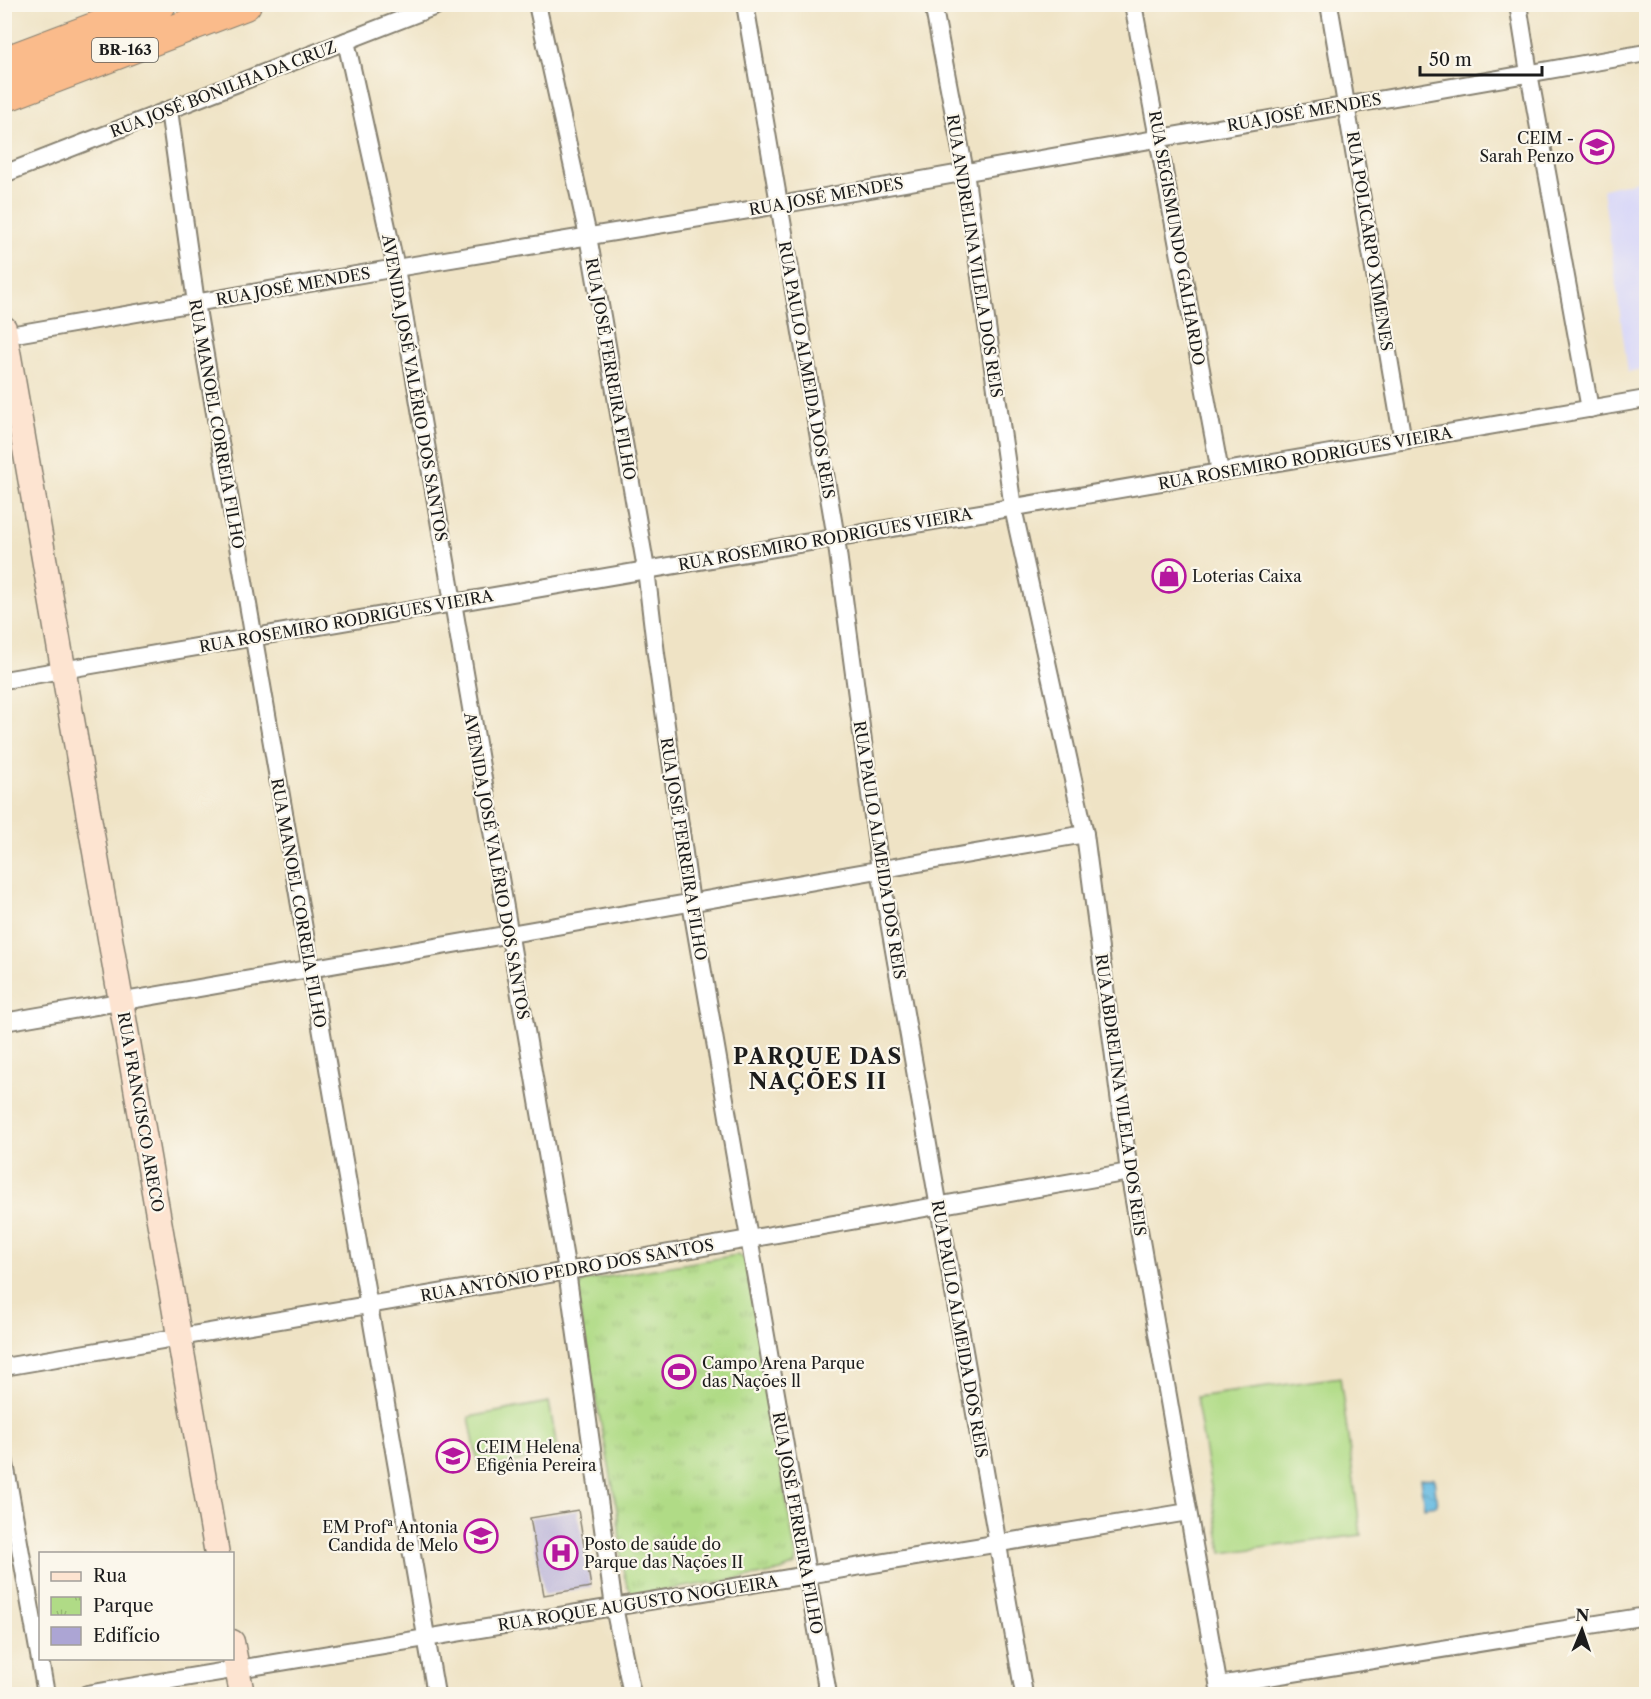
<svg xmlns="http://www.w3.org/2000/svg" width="1651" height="1699" font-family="'Libre Caslon Text',serif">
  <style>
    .built { fill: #d8d7f8 }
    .green { fill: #b0db86; stroke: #667c51; stroke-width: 1.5 }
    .park { fill: url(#park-tufts); stroke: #667c51; stroke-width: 1.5 }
    .water { fill: url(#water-waves); stroke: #406b7e; stroke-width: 1.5 }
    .building { fill: #aca5d4 }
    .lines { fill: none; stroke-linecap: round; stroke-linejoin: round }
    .street-casing { stroke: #868070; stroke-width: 20 }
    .secondary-casing { stroke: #868070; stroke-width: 27 }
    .highway-casing { stroke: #868070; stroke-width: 34 }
    .street { stroke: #fff; stroke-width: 16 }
    .secondary { stroke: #fde4d1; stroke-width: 24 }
    .highway { stroke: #fabb8b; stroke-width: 32 }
    .labels { text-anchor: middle; stroke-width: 4.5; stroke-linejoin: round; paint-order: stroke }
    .shield { fill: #fbf7ec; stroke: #5f5e5a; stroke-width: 1.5 }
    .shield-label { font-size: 15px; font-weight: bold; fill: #1c1c1c }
    .street-label { font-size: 16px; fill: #1c1c1c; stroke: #fbf7ec }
    .poi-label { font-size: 16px; fill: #1c1c1c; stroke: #fbf7ec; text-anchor: start }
    .district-label { font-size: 22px; font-weight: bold; letter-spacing: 1.5px; fill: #1c1c1c; stroke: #fbf7ec }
  </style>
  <defs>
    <pattern id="park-tufts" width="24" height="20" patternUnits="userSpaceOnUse" patternTransform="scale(1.5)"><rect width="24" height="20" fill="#b0db86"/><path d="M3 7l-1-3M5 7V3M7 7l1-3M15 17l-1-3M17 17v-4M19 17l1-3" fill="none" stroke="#97bb73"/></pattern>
    <pattern id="water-waves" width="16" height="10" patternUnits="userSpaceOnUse" patternTransform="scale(1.5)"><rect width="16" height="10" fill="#65bae1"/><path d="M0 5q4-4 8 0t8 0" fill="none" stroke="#579fc0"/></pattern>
  </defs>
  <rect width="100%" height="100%" fill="#fbf7ec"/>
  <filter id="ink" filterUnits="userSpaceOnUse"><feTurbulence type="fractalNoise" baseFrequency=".0167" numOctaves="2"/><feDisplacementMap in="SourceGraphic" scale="12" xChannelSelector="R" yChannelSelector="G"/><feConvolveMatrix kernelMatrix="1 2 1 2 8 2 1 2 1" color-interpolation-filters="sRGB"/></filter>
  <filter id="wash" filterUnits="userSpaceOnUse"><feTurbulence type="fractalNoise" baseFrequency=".008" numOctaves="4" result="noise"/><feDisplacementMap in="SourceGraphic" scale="24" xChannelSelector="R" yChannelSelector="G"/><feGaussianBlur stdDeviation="1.35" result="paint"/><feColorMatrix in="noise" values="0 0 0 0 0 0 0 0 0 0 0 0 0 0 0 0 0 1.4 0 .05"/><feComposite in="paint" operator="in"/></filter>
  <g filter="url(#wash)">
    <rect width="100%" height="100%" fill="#efe3c5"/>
    <polygon class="built" points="1646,179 1646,368 1628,372 1603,189"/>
    <g class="green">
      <polygon points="1340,1377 1361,1535 1222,1553 1196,1397"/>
      <polygon points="549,1402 558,1454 479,1469 469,1417"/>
    </g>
    <path class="park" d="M737,1255L744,1258L747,1267L796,1557L795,1565L781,1571L757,1576L632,1595C617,1569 622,1535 616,1505C604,1434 588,1363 576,1292L583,1281Z"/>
    <polygon class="water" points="1434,1478 1437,1505 1424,1507 1420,1479"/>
    <g id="blocks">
      <polygon class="building" points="578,1510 591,1587 544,1595 530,1518"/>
    </g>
  </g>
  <g filter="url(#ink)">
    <use href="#blocks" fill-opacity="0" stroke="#868070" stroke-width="1.5"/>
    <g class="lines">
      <defs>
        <g id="street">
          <polyline points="537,4 588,236 646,569 656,654 691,903 828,1694"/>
          <polyline points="745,4 836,538 880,870 1024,1694"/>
          <polyline points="933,4 965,172 1013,508 1085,834 1129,1172 1220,1694"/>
          <polyline points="1133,4 1220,472"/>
          <polyline points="1329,4 1403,441"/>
          <polyline points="1518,4 1529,73 1590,409"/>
          <polyline points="346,41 396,268 567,1271 614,1607 632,1694"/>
          <polyline points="169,110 196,303 436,1694"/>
          <polyline points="4,174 441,4"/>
          <polyline points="4,336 396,268 779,205 1646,53"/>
          <polyline points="4,680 1646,399"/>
          <polyline points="4,1022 1085,834"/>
          <polyline points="4,1367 567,1271 1129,1172"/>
          <polyline points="4,1458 46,1694"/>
          <polyline points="1219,1685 1646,1616"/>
          <polyline points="87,1694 1188,1512"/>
        </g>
        <g id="secondary">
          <polyline points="4,328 217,1554"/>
          <polyline points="232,1642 242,1694"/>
        </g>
        <g id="highway">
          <polyline points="4,63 160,4"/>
          <polyline points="4,96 245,4"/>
        </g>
      </defs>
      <use href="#street" class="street-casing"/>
      <use href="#secondary" class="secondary-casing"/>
      <use href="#highway" class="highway-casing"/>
      <use href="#street" class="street"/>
      <use href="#secondary" class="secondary"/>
      <use href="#highway" class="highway"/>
    </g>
  </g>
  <defs>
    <symbol id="school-ring" viewBox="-11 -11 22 22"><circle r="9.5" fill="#fbf7ec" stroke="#b5179e" stroke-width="1.5"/><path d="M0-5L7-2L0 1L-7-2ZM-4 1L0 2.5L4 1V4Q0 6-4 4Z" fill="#b5179e"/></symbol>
    <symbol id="shop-ring" viewBox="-11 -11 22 22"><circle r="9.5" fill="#fbf7ec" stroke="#b5179e" stroke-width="1.5"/><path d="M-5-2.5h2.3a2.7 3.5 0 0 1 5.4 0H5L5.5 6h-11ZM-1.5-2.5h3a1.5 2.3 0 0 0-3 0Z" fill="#b5179e"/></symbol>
    <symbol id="stadium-ring" viewBox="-11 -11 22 22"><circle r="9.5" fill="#fbf7ec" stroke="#b5179e" stroke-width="1.5"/><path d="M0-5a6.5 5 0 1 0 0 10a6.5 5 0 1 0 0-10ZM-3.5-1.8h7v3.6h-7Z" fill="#b5179e"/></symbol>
    <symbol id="hospital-ring" viewBox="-11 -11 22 22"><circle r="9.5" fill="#fbf7ec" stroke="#b5179e" stroke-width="1.5"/><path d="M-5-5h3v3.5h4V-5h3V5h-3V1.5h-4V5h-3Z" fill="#b5179e"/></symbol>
  </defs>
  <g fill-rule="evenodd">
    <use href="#school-ring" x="1578" y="128" width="38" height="38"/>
    <use href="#shop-ring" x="1150" y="557" width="38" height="38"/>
    <use href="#stadium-ring" x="660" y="1353" width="38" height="38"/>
    <use href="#school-ring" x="434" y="1437" width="38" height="38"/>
    <use href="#school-ring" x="462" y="1517" width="38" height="38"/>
    <use href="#hospital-ring" x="542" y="1534" width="38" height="38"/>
  </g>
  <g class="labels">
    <rect class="shield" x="92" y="38" width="66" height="24" rx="4.5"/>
    <g class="shield-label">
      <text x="125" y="55">BR-163</text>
    </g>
    <g class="street-label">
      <text transform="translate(223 89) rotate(-21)" y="6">RUA JOSÉ BONILHA DA CRUZ</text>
      <text transform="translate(1304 112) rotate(-10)" y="6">RUA JOSÉ MENDES</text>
      <text transform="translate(826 196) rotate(-10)" y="6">RUA JOSÉ MENDES</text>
      <text transform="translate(1177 238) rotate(80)" y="6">RUA SEGISMUNDO GALHARDO</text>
      <text transform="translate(1370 241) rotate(81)" y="6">RUA POLICARPO XIMENES</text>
      <text transform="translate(975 256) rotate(81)" y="6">RUA ANDRELINA VILELA DOS REIS</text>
      <text transform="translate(293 286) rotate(-10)" y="6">RUA JOSÉ MENDES</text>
      <text transform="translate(611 369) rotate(80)" y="6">RUA JOSÉ FERREIRA FILHO</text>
      <text transform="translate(807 370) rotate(80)" y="6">RUA PAULO ALMEIDA DOS REIS</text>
      <text transform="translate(415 388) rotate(80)" y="6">AVENIDA JOSÉ VALÉRIO DOS SANTOS</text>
      <text transform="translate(217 424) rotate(80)" y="6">RUA MANOEL CORREIA FILHO</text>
      <text transform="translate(1305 458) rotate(-10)" y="6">RUA ROSEMIRO RODRIGUES VIEIRA</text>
      <text transform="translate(825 539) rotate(-10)" y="6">RUA ROSEMIRO RODRIGUES VIEIRA</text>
      <text transform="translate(346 621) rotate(-10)" y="6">RUA ROSEMIRO RODRIGUES VIEIRA</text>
      <text transform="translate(684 849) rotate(81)" y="6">RUA JOSÉ FERREIRA FILHO</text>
      <text transform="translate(880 850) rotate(81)" y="6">RUA PAULO ALMEIDA DOS REIS</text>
      <text transform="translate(497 866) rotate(80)" y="6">AVENIDA JOSÉ VALÉRIO DOS SANTOS</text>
      <text transform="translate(299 903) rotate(80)" y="6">RUA MANOEL CORREIA FILHO</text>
      <text transform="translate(1121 1095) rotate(82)" y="6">RUA ABDRELINA VILELA DOS REIS</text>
      <text transform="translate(141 1112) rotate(80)" y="6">RUA FRANCISCO ARECO</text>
      <text transform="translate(567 1270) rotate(-10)" y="6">RUA ANTÔNIO PEDRO DOS SANTOS</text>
      <text transform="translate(960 1329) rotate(80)" y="6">RUA PAULO ALMEIDA DOS REIS</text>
      <text transform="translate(798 1523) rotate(80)" y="6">RUA JOSÉ FERREIRA FILHO</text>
      <text transform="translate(638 1603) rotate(-9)" y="6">RUA ROQUE AUGUSTO NOGUEIRA</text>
    </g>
    <g class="poi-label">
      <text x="1574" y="144" text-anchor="end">CEIM -<tspan x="1574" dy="18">Sarah Penzo</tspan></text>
      <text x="1192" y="582">Loterias Caixa</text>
      <text x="702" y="1369">Campo Arena Parque<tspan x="702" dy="18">das Nações ll</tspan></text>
      <text x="476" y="1453">CEIM Helena<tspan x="476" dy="18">Efigênia Pereira</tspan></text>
      <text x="458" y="1533" text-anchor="end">EM Profª Antonia<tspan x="458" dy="18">Candida de Melo</tspan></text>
      <text x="584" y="1550">Posto de saúde do<tspan x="584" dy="18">Parque das Nações II</tspan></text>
    </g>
    <g class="district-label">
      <text x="818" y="1064">PARQUE DAS<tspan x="818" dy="25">NAÇÕES II</tspan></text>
    </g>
  </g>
  <rect width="1651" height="1699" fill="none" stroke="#fbf7ec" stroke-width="24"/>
  <rect x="39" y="1552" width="195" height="108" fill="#fbf7ec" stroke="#a29f99" stroke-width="1.5"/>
  <rect x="51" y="1572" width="30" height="9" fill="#fde4d1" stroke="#a29f99" stroke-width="1.5"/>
  <text x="93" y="1582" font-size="18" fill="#1c1c1c">Rua</text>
  <rect x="51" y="1597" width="30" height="18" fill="url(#park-tufts)" stroke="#a29f99" stroke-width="1.5"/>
  <text x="93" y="1612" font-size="18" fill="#1c1c1c">Parque</text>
  <rect x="51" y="1627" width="30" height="18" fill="#aca5d4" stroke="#a29f99" stroke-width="1.5"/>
  <text x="93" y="1642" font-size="18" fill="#1c1c1c">Edifício</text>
  <g transform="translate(1582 1630) rotate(2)" stroke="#fbf7ec" stroke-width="4.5" paint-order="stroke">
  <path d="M0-4.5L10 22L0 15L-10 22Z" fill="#1c1c1c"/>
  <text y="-9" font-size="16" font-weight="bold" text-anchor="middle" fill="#1c1c1c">N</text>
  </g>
  <path d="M1420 66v9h122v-9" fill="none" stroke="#1c1c1c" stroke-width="3"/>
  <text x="1429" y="66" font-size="18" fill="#1c1c1c" stroke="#fbf7ec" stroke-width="4.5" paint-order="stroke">50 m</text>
</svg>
